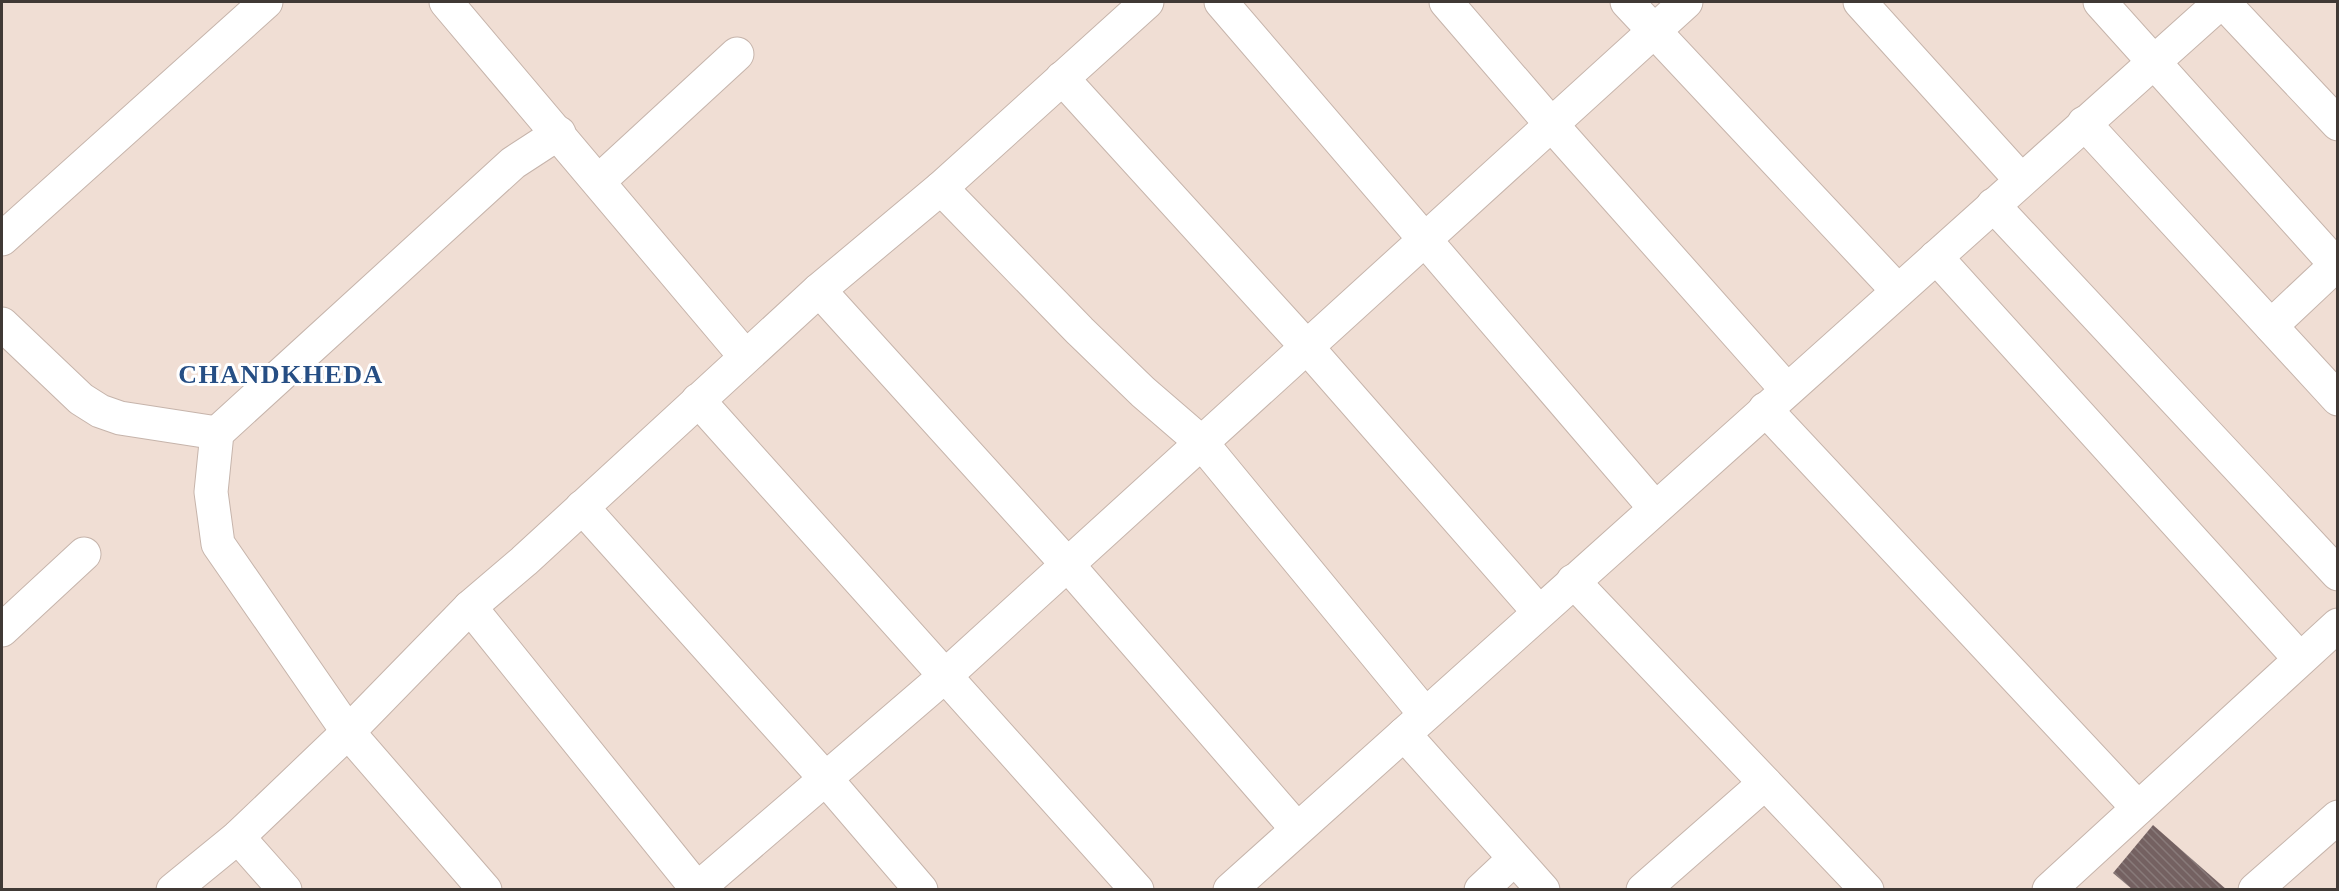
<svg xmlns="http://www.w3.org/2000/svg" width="2339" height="891" font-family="Georgia,serif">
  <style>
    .building { fill: url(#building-back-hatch) }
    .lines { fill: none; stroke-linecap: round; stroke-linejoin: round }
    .street-casing { stroke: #c6b4ab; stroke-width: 35 }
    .secondary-casing { stroke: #c6b4ab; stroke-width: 35 }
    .street { stroke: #fff; stroke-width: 33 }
    .secondary { stroke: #fff; stroke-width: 33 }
    .labels { text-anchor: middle; stroke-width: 6; stroke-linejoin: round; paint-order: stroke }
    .district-label { font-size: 26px; font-weight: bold; letter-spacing: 1.5px; fill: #264e84; stroke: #fff }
  </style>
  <defs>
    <pattern id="building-back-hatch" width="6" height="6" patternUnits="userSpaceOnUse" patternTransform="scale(1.5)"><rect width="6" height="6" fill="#746161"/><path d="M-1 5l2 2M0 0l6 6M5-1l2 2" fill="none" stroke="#887a79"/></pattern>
  </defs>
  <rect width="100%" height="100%" fill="#f0ded4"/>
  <polygon class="building" points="2153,825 2227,890 2133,890 2113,873"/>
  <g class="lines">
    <defs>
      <g id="street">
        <polyline points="446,2 745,356"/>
        <polyline points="1221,2 1655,508"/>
        <polyline points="1446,2 1551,124 1787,390"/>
        <polyline points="1627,2 1898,291"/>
        <polyline points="1860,2 2021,180"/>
        <polyline points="2100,2 2338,267"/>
        <polyline points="2223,2 2338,124"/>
        <polyline points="1062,78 1306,346 1539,612"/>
        <polyline points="2084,123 2338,399"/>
        <polyline points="599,181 737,54"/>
        <polyline points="941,188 1080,331 1143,392 1201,442 1425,714"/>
        <polyline points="1993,205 2338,574"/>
        <polyline points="2,239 266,2"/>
        <polyline points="1936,257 2300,659"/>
        <polyline points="819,290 1067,564 1297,829"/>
        <polyline points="2,324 81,399 100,411 120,418 217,433"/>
        <polyline points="2271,326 2338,263"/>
        <polyline points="698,400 1137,890"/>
        <polyline points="1765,409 2138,808"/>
        <polyline points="582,507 825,778 921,890"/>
        <polyline points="1573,581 1867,890"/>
        <polyline points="470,607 698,890"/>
        <polyline points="2,630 84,554"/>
        <polyline points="1404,734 1543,890"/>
        <polyline points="238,837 285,890"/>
        <polyline points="485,890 348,732 218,544 211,492 217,433 513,163 559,133"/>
        <polyline points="696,890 945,676 1686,2"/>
        <polyline points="1230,890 2221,2"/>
        <polyline points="1481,890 1514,859"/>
        <polyline points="1643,890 1765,783"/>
        <polyline points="2049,890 2338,625"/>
      </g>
      <g id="secondary">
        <polyline points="173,890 238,837 348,732 470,607 524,561 819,290 941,188 1147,2"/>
        <polyline points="2255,890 2338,817"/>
      </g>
    </defs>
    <use href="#street" class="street-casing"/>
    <use href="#secondary" class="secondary-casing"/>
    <use href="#street" class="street"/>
    <use href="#secondary" class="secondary"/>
  </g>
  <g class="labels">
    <g class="district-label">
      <text x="281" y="383">CHANDKHEDA</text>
    </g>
  </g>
  <rect width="2339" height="891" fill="none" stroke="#403935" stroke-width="6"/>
</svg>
